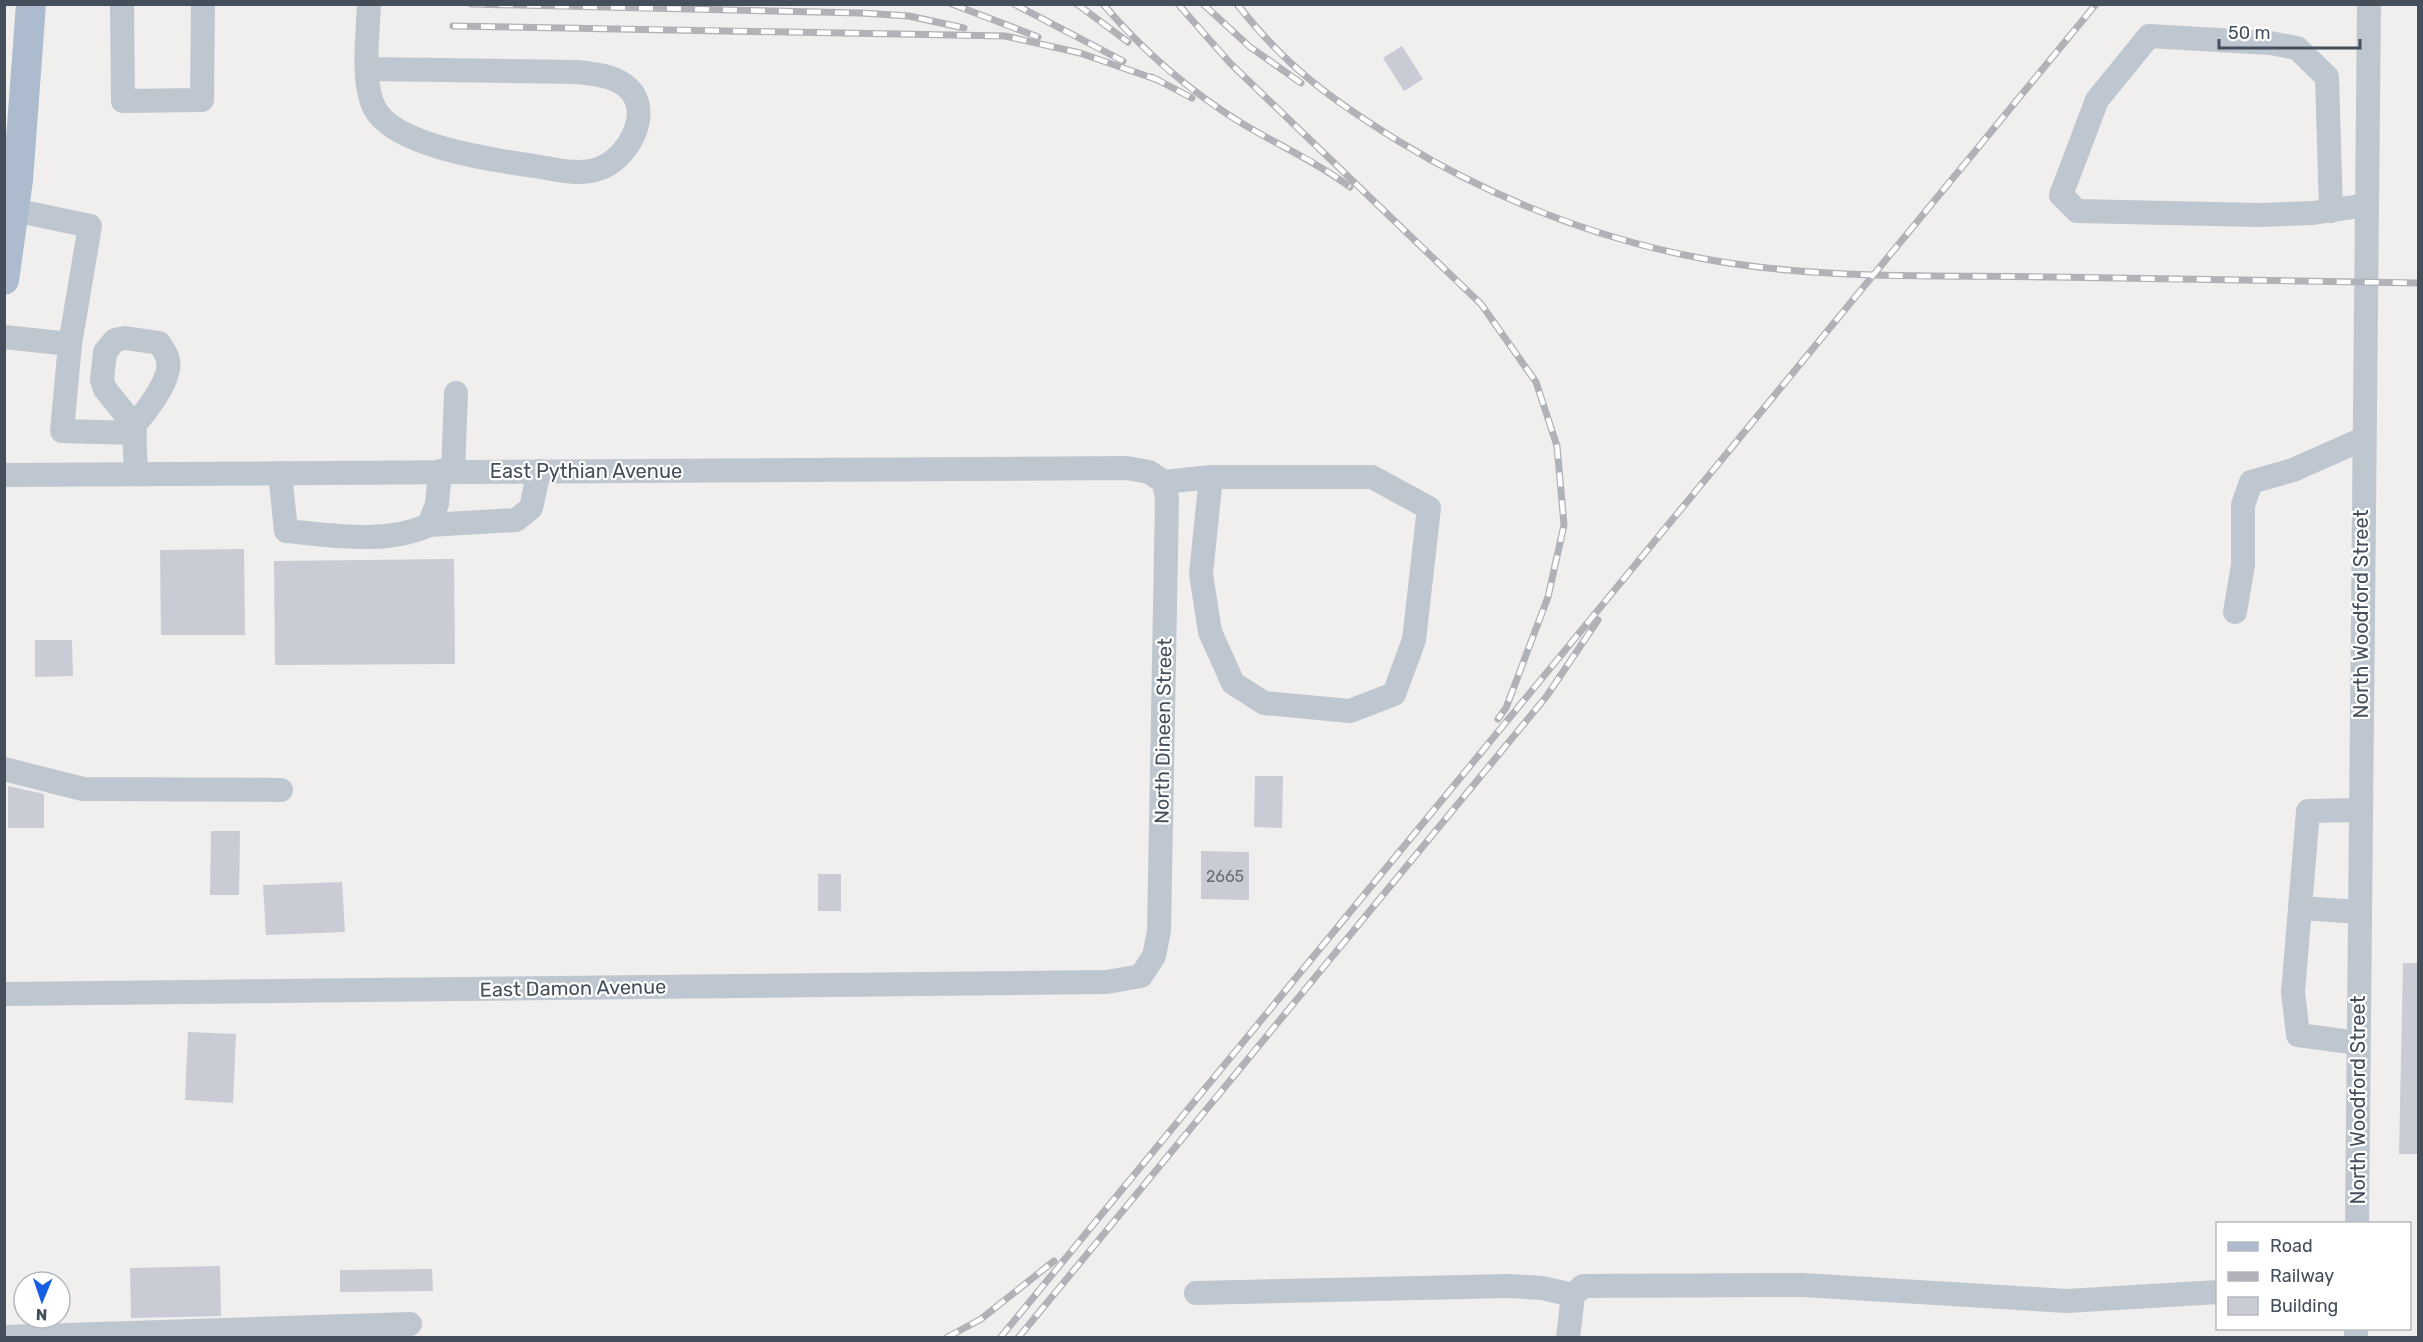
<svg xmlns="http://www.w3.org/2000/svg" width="2423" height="1342" font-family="Rubik,sans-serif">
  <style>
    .building { fill: #c9ccd4 }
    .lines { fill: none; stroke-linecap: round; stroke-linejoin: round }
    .minor { stroke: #bec7d0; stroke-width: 24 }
    .major { stroke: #acbbce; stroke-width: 30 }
    .rail-casing { stroke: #b0b2b8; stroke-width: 7 }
    .rail { stroke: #fff; stroke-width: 4.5; stroke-dasharray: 14; stroke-linecap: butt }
    .labels { text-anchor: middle; stroke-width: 4.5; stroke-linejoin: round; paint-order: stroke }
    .number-label { font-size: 16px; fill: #666e7a }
    .street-label { font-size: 20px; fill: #454f5c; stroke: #fff }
  </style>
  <rect width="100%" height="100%" fill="#f1eeee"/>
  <g class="building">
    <polygon points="1402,46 1423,79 1404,91 1383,58"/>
    <polygon points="244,549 245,635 161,635 160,550"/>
    <polygon points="454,559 455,664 275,665 274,561"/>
    <polygon points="35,640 72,640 73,676 35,677"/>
    <polygon points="1255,776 1283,776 1282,828 1254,827"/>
    <polygon points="8,786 44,794 44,828 8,828"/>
    <polygon points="211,831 240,831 239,895 210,895"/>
    <polygon points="1201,851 1249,852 1249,900 1201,899"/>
    <rect x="818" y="874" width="23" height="37"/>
    <polygon points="342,882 345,932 266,935 263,885"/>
    <polygon points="2403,963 2418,963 2418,1154 2399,1154"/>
    <polygon points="188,1032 236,1034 233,1103 185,1100"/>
    <polygon points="220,1266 221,1316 131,1318 130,1268"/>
    <polygon points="432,1269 433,1291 340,1292 340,1270"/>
  </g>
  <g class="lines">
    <g class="minor">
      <polyline points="122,4 123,101 202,100 203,4"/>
      <path d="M368,69L578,72C596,74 619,76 632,92C651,119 625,161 598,169C579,176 554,169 534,166C494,160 396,147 375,109C361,83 368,33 369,4"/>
      <polyline points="14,210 90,226 70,344"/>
      <polyline points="2331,211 2327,77 2297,48 2270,43 2149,36 2097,100 2061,195 2077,211 2259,215 2313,213 2367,205"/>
      <polyline points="4,337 70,344 62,431 135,433"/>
      <path d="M134,425C146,412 172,379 168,360C167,354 163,349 159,343L125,338L115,340L105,352L102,380L105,389L134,425L136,474"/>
      <polyline points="453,471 456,393"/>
      <path d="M280,473L286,531C333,535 385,545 429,525L437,504L440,471"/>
      <polyline points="4,475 1127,468 1149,472 1164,482"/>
      <polyline points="1164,482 1211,477 1372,477 1429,508 1414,640 1394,694 1350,711 1264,703 1233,683 1210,632 1201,574 1211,477"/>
      <polyline points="429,525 516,520 531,508 539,471"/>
      <polyline points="2235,612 2243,565 2243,505 2251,482 2293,470 2363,439"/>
      <polyline points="4,769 83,789 281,790"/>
      <polyline points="2300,908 2308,811 2360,810"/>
      <polyline points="4,994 1107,982 1141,976 1154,956 1159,931 1167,499 1164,482"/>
      <polyline points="2358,1043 2298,1035 2293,992 2300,908 2359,912"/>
      <polyline points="2357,1224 2369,4"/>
      <polyline points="1196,1293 1510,1286 1542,1288 1573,1295"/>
      <polyline points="4,1337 410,1324"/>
      <polyline points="1568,1338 1573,1295 1583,1286 1803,1285 2067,1301 2218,1292"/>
      <polyline points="2356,1338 2356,1328"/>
    </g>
    <polyline class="major" points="4,280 18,180 31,4"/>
    <defs>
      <g id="rail">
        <polyline points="471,4 861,13 909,16 964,28"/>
        <polyline points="952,4 1038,37"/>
        <polyline points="1014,4 1123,61"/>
        <polyline points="1077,4 1128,42"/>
        <path d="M1103,4C1144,52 1189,91 1243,124C1278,145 1317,162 1350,187"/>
        <polyline points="1178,4 1230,63 1481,304 1536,382 1557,446 1564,525 1548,597 1506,708 1498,719"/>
        <polyline points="1203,4 1250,47 1301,83"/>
        <path d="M1237,4C1287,68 1332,100 1400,142C1494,199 1597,239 1705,259C1819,280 1937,275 2052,277C2174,279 2296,281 2418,283"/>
        <polyline points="453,26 1005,36 1080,53 1158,80"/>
        <polyline points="1152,77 1192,98"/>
        <polyline points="946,1338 981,1319 1054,1261"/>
        <polyline points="1000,1338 2096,4"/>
        <polyline points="1018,1338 1546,697 1598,620"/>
      </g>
    </defs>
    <use href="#rail" class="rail-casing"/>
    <use href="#rail" class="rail"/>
  </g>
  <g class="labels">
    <g class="number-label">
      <text x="1225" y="882">2665</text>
    </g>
    <g class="street-label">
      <text x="586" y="478">East Pythian Avenue</text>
      <text transform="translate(2361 614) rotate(-90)" y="7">North Woodford Street</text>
      <text transform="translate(1163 731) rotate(-89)" y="7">North Dineen Street</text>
      <text transform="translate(573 988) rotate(-1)" y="7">East Damon Avenue</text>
      <text transform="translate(2358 1100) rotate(-90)" y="7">North Woodford Street</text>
    </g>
  </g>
  <rect width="2423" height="1342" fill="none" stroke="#454f5c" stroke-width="12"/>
  <rect x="2216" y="1222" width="195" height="108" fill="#ffffff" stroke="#b5b9be" stroke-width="1.5"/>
  <rect x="2228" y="1242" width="30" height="9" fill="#acbbce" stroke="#b5b9be" stroke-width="1.5"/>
  <text x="2270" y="1252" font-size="18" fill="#454f5c">Road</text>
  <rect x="2228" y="1272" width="30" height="9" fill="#b0b2b8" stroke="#b5b9be" stroke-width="1.5"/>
  <text x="2270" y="1282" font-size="18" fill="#454f5c">Railway</text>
  <rect x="2228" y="1297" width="30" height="18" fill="#c9ccd4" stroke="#b5b9be" stroke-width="1.5"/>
  <text x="2270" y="1312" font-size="18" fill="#454f5c">Building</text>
  <g transform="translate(42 1300) rotate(182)"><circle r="28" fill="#ffffff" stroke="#b5b9be" stroke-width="1.5"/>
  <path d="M0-4.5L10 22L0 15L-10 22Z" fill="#145fe4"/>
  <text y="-9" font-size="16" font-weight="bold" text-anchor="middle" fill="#454f5c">N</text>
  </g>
  <path d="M2219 39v9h141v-9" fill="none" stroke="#454f5c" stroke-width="3"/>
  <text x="2228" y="39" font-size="18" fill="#454f5c" stroke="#ffffff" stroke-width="4.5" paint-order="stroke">50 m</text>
</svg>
